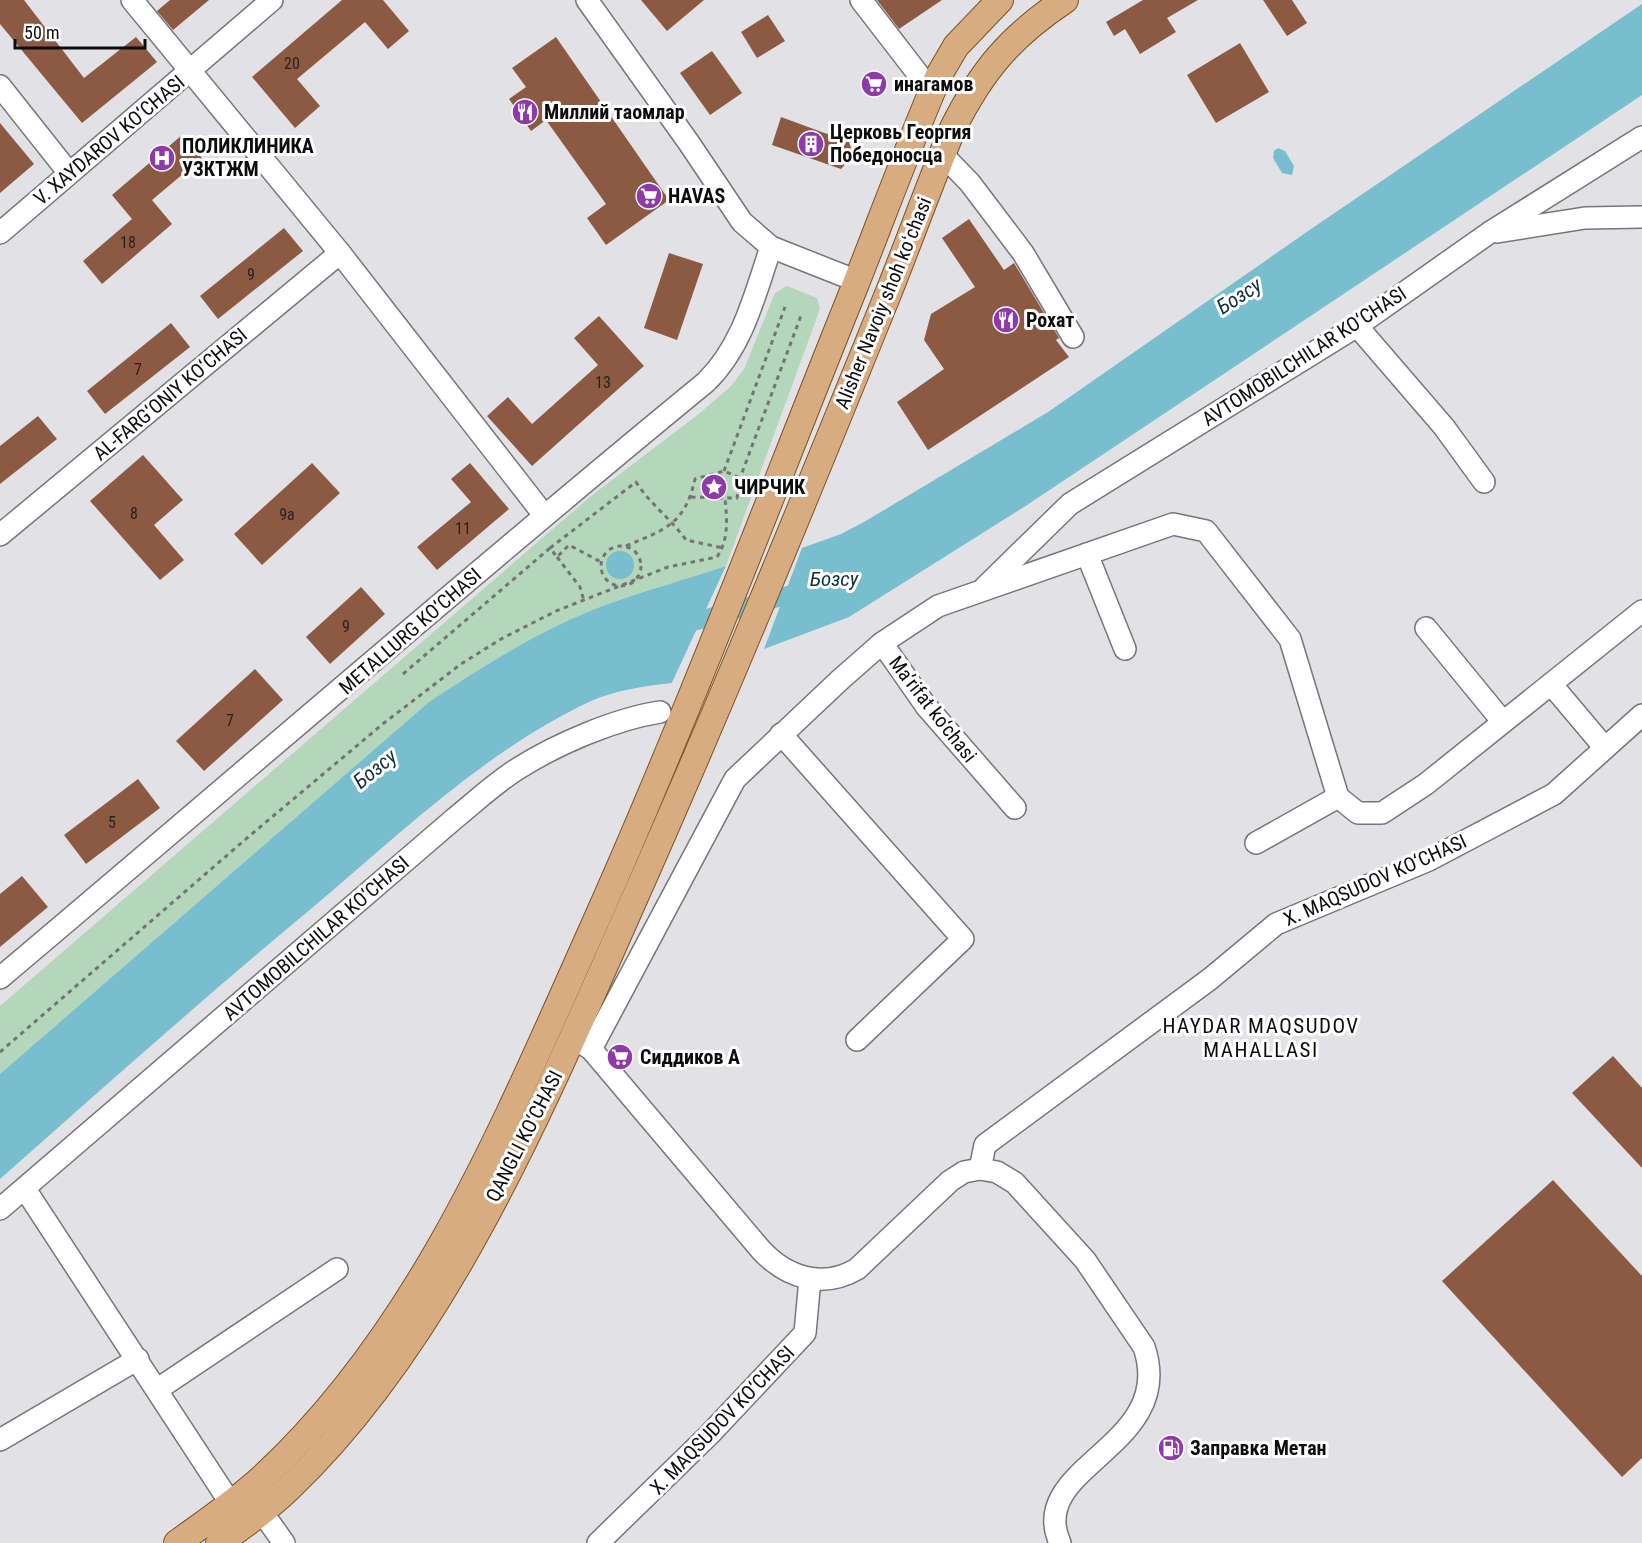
<svg xmlns="http://www.w3.org/2000/svg" width="1642" height="1543" font-family="'Roboto Condensed',sans-serif">
  <style>
    .green { fill: #b4d6ba }
    .water { fill: #78becf }
    .pier { fill: #e2e2e6 }
    .lines { fill: none; stroke-linecap: round; stroke-linejoin: round }
    .canal { stroke: #78becf; stroke-width: 18 }
    .building { fill: #8c5943 }
    .minor-casing { stroke: #767579; stroke-width: 24 }
    .major-casing { stroke: #7e5122; stroke-width: 28 }
    .path { stroke: #747477; stroke-width: 3; stroke-dasharray: 4.5 4.5; stroke-linecap: butt }
    .minor { stroke: #fff; stroke-width: 21 }
    .major { stroke: #d6ac80; stroke-width: 26 }
    .labels { text-anchor: middle; stroke-width: 6; stroke-linejoin: round; paint-order: stroke }
    .number-label { font-size: 16px; fill: #2d201b }
    .poi-label { font-size: 20px; font-weight: bold; fill: #0d0d0e; stroke: #fff; text-anchor: start }
    .street-label { font-size: 20px; fill: #0d0d0e; stroke: #fff }
    .water-label { font-size: 21px; font-style: italic; fill: #0f323a; stroke: #fff }
    .neighbourhood-label { font-size: 21px; letter-spacing: 1.5px; fill: #0d0d0e; stroke: #fff }
  </style>
  <rect width="100%" height="100%" fill="#e2e2e6"/>
  <path class="green" d="M787,286L817,298L820,309L726,566C687,579 647,590 608,604C543,628 486,664 429,702L0,1074V1006L591,496L700,413L731,386L744,369L775,293Z"/>
  <g class="water">
    <polygon points="1642,4 1642,95 1024,507 849,617 764,649 802,548 841,534 864,522 1048,412 1311,229"/>
    <polygon points="1278,148 1285,151 1294,166 1292,175 1282,173 1273,158 1274,151"/>
    <circle cx="620" cy="565" r="14"/>
    <path d="M726,566L672,683C644,686 615,690 589,702C485,751 399,835 312,908C206,996 103,1088 0,1179V1074L429,702C486,664 543,628 608,604C647,590 687,579 726,566Z"/>
  </g>
  <polygon class="pier" points="727,564 728,568 676,682 672,683"/>
  <g class="lines">
    <polyline class="canal" points="679,626 806,590"/>
  </g>
  <g class="building">
    <polygon points="0,0 24,0 84,78 136,37 157,62 82,123 0,24"/>
    <polygon points="170,0 209,0 173,30 157,11"/>
    <polygon points="342,0 383,0 409,31 388,49 365,22 297,79 320,106 295,128 252,77"/>
    <polygon points="641,0 704,0 667,31"/>
    <polygon points="877,0 942,0 899,29"/>
    <polygon points="1143,0 1198,0 1167,18 1176,32 1140,54 1125,29 1114,36 1106,22"/>
    <polygon points="1263,0 1292,0 1307,23 1287,36"/>
    <polygon points="768,15 785,41 757,58 741,32"/>
    <polygon points="556,37 669,200 606,245 587,218 606,204 546,120 531,131 509,99 526,87 512,68"/>
    <polygon points="1240,43 1269,92 1216,123 1187,75"/>
    <polygon points="712,51 742,93 710,115 680,73"/>
    <polygon points="781,117 849,142 852,151 848,161 841,169 772,145"/>
    <polygon points="0,123 34,164 0,193"/>
    <polygon points="182,135 202,158 152,200 172,224 102,284 83,261 132,219 112,195"/>
    <polygon points="969,219 1004,270 1014,263 1059,338 1056,340 1069,357 928,450 897,402 944,369 924,340 931,314 975,287 942,238"/>
    <polygon points="284,228 303,251 218,319 200,296"/>
    <polygon points="669,253 703,264 677,340 644,328"/>
    <polygon points="599,316 644,366 532,466 487,416 508,397 532,424 598,365 574,338"/>
    <polygon points="171,323 190,347 105,414 87,391"/>
    <polygon points="38,416 57,439 0,484 0,446"/>
    <polygon points="143,455 183,500 154,525 184,560 160,580 90,501"/>
    <polygon points="312,463 340,493 262,565 234,534"/>
    <polygon points="470,463 509,509 437,570 417,547 471,502 451,479"/>
    <polygon points="361,587 385,614 330,664 306,637"/>
    <polygon points="255,669 283,700 204,771 176,741"/>
    <polygon points="138,779 160,808 86,864 64,835"/>
    <polygon points="22,876 48,907 0,947 0,894"/>
    <polygon points="1613,1056 1642,1088 1642,1168 1572,1093"/>
    <polygon points="1553,1180 1642,1276 1642,1458 1622,1477 1442,1281"/>
  </g>
  <g class="lines">
    <defs>
      <g id="minor">
        <polyline points="132,0 340,253 544,515"/>
        <polyline points="587,0 689,143 742,222 771,247 857,281"/>
        <polyline points="861,0 932,92"/>
        <polyline points="0,86 69,173"/>
        <polyline points="942,154 970,183 1023,253 1073,337"/>
        <polyline points="1497,232 1585,218 1642,217"/>
        <polyline points="0,233 272,0"/>
        <polyline points="1357,326 1444,427 1484,482"/>
        <polyline points="0,535 340,253"/>
        <polyline points="1087,554 1125,649"/>
        <polyline points="985,587 1070,504 1357,326 1489,233 1642,137"/>
        <polyline points="1426,628 1503,722"/>
        <polyline points="882,643 926,706 1015,808"/>
        <polyline points="1551,684 1605,748"/>
        <polyline points="781,734 963,939 857,1040"/>
        <polyline points="1256,843 1338,797"/>
        <path d="M0,978C235,780 468,577 706,382C743,346 755,294 771,247"/>
        <path d="M579,1042L591,1049L761,1250C787,1278 823,1289 857,1269L950,1181L964,1172L980,1169L997,1172L1015,1183L1085,1260L1144,1347C1178,1447 1025,1466 1060,1543"/>
        <polyline points="591,1049 735,779 841,679 882,643 938,606 1173,524 1206,531 1290,639 1338,797 1358,813 1382,813 1426,784 1642,611"/>
        <polyline points="980,1169 985,1145 1210,979 1276,924 1429,860 1554,794 1642,715"/>
        <polyline points="25,1189 231,1504"/>
        <path d="M0,1209L454,819C475,802 496,782 519,768C557,744 615,719 660,712"/>
        <polyline points="158,1389 337,1269"/>
        <polyline points="0,1440 138,1359"/>
        <polyline points="262,1512 284,1543"/>
        <polyline points="598,1543 709,1435 805,1333 810,1279"/>
      </g>
      <g id="major">
        <path d="M177,1543C206,1522 237,1501 263,1477C421,1331 505,1124 591,932C686,720 768,502 855,286C883,215 909,144 939,75L956,46L1000,0"/>
        <path d="M219,1543C243,1526 267,1509 289,1488C444,1341 542,1107 628,913C719,709 804,501 888,294C910,239 930,183 953,128C982,70 1011,36 1065,0"/>
      </g>
    </defs>
    <use href="#minor" class="minor-casing"/>
    <use href="#major" class="major-casing"/>
    <g class="path">
      <polyline points="724,471 785,307"/>
      <polyline points="691,497 725,498"/>
      <path d="M626,546C666,529 685,524 695,479L724,471L740,478"/>
      <circle cx="621" cy="566" r="20"/>
      <path d="M550,548L636,482C650,504 671,519 686,540L723,548"/>
      <polyline points="557,557 580,587 584,601"/>
      <polyline points="403,674 550,548 557,557 569,545 601,562"/>
      <path d="M0,1052L247,838L384,723L461,664L501,639L556,611L668,567L717,557C729,539 727,519 725,498H737L740,478L802,313"/>
    </g>
    <use href="#minor" class="minor"/>
    <use href="#major" class="major"/>
  </g>
  <defs>
    <symbol id="supermarket-disc" viewBox="-11 -11 22 22"><circle r="9.5" fill="#8e3aa8" stroke="#fff"/><path d="M-6-5.5h2.5l.6 2H6L4.5 2H-2.5L-4.4-4H-6ZM-1.5 3.2a1.3 1.3 0 1 0 .1 0ZM3 3.2a1.3 1.3 0 1 0 .1 0Z" fill="#fff"/></symbol>
    <symbol id="restaurant-disc" viewBox="-11 -11 22 22"><circle r="9.5" fill="#8e3aa8" stroke="#fff"/><path d="M-5-6h1v4h1v-4h1v4h1v-4h1v5L-1.5 .5V6h-2V.5L-5-1ZM5-6V6H3V1.5H1.5Q1.5-4 5-6Z" fill="#fff"/></symbol>
    <symbol id="building-disc" viewBox="-11 -11 22 22"><circle r="9.5" fill="#8e3aa8" stroke="#fff"/><path d="M-4-6H4V6H1V3H-1V6H-4ZM-2.5-4.3h1.7v1.8h-1.7ZM.8-4.3h1.7v1.8H.8ZM-2.5-1h1.7V.8h-1.7ZM.8-1h1.7V.8H.8Z" fill="#fff"/></symbol>
    <symbol id="hospital-disc" viewBox="-11 -11 22 22"><circle r="9.5" fill="#8e3aa8" stroke="#fff"/><path d="M-5-5h3v3.5h4V-5h3V5h-3V1.5h-4V5h-3Z" fill="#fff"/></symbol>
    <symbol id="sight-disc" viewBox="-11 -11 22 22"><circle r="9.5" fill="#8e3aa8" stroke="#fff"/><path d="M0-6L1.8-2.2L6-1.7L2.9 1.2L3.7 5.4L0 3.3L-3.7 5.4L-2.9 1.2L-6-1.7L-1.8-2.2Z" fill="#fff"/></symbol>
    <symbol id="fuel-disc" viewBox="-11 -11 22 22"><circle r="9.5" fill="#8e3aa8" stroke="#fff"/><path d="M-5.5-6h7V0h2V4h1.3V-2.5L3-4.5l.8-.8L6-3V5H2.5V1h-1V6h-7ZM-4.2-4.7v3.2H.2V-4.7Z" fill="#fff"/></symbol>
  </defs>
  <g fill-rule="evenodd">
    <use href="#supermarket-disc" x="859" y="69" width="30" height="30"/>
    <use href="#restaurant-disc" x="510" y="97" width="30" height="30"/>
    <use href="#building-disc" x="796" y="129" width="30" height="30"/>
    <use href="#hospital-disc" x="147" y="143" width="30" height="30"/>
    <use href="#supermarket-disc" x="634" y="181" width="30" height="30"/>
    <use href="#restaurant-disc" x="991" y="305" width="30" height="30"/>
    <use href="#sight-disc" x="699" y="472" width="30" height="30"/>
    <use href="#supermarket-disc" x="605" y="1042" width="30" height="30"/>
    <use href="#fuel-disc" x="1156" y="1433" width="30" height="30"/>
  </g>
  <g class="labels">
    <g class="number-label">
      <text x="292" y="69">20</text>
      <text x="128" y="248">18</text>
      <text x="251" y="280">9</text>
      <text x="138" y="375">7</text>
      <text x="603" y="388">13</text>
      <text x="134" y="519">8</text>
      <text x="287" y="520">9а</text>
      <text x="463" y="534">11</text>
      <text x="346" y="632">9</text>
      <text x="230" y="726">7</text>
      <text x="112" y="828">5</text>
    </g>
    <g class="poi-label">
      <text x="894" y="91">инагамов</text>
      <text x="544" y="119">Миллий таомлар</text>
      <text x="830" y="139">Церковь Георгия<tspan x="830" dy="23">Победоносца</tspan></text>
      <text x="182" y="153">ПОЛИКЛИНИКА<tspan x="182" dy="23">УЗКТЖМ</tspan></text>
      <text x="668" y="203">HAVAS</text>
      <text x="1026" y="327">Рохат</text>
      <text x="734" y="494">ЧИРЧИК</text>
      <text x="640" y="1064">Сиддиков А</text>
      <text x="1190" y="1455">Заправка Метан</text>
    </g>
    <g class="street-label">
      <text transform="translate(109 140) rotate(-40)" y="7">V. XAYDAROV KO‘CHASI</text>
      <text transform="translate(883 303) rotate(-68)" y="7">Alisher Navoiy shoh koʻchasi</text>
      <text transform="translate(1304 356) rotate(-33)" y="7">AVTOMOBILCHILAR KO‘CHASI</text>
      <text transform="translate(170 394) rotate(-40)" y="7">AL-FARG‘ONIY KO‘CHASI</text>
      <text transform="translate(410 631) rotate(-41)" y="7">METALLURG KO‘CHASI</text>
      <text transform="translate(933 709) rotate(52)" y="7">Maʼrifat ko‘chasi</text>
      <text transform="translate(1375 880) rotate(-24)" y="7">X. MAQSUDOV KO‘CHASI</text>
      <text transform="translate(316 938) rotate(-41)" y="7">AVTOMOBILCHILAR KO‘CHASI</text>
      <text transform="translate(524 1136) rotate(-63)" y="7">QANGLI KO‘CHASI</text>
      <text transform="translate(722 1420) rotate(-46)" y="7">X. MAQSUDOV KO‘CHASI</text>
    </g>
    <g class="water-label">
      <text transform="translate(1239 296) rotate(-33)" y="7">Бозсу</text>
      <text x="834" y="586">Бозсу</text>
      <text transform="translate(375 769) rotate(-39)" y="7">Бозсу</text>
    </g>
    <g class="neighbourhood-label">
      <text x="1261" y="1033">HAYDAR MAQSUDOV<tspan x="1261" dy="24">MAHALLASI</tspan></text>
    </g>
  </g>
  <path d="M15 39v9h130v-9" fill="none" stroke="#0d0d0e" stroke-width="3"/>
  <text x="24" y="39" font-size="18" fill="#0d0d0e" stroke="#ffffff" stroke-width="4.5" paint-order="stroke">50 m</text>
</svg>
